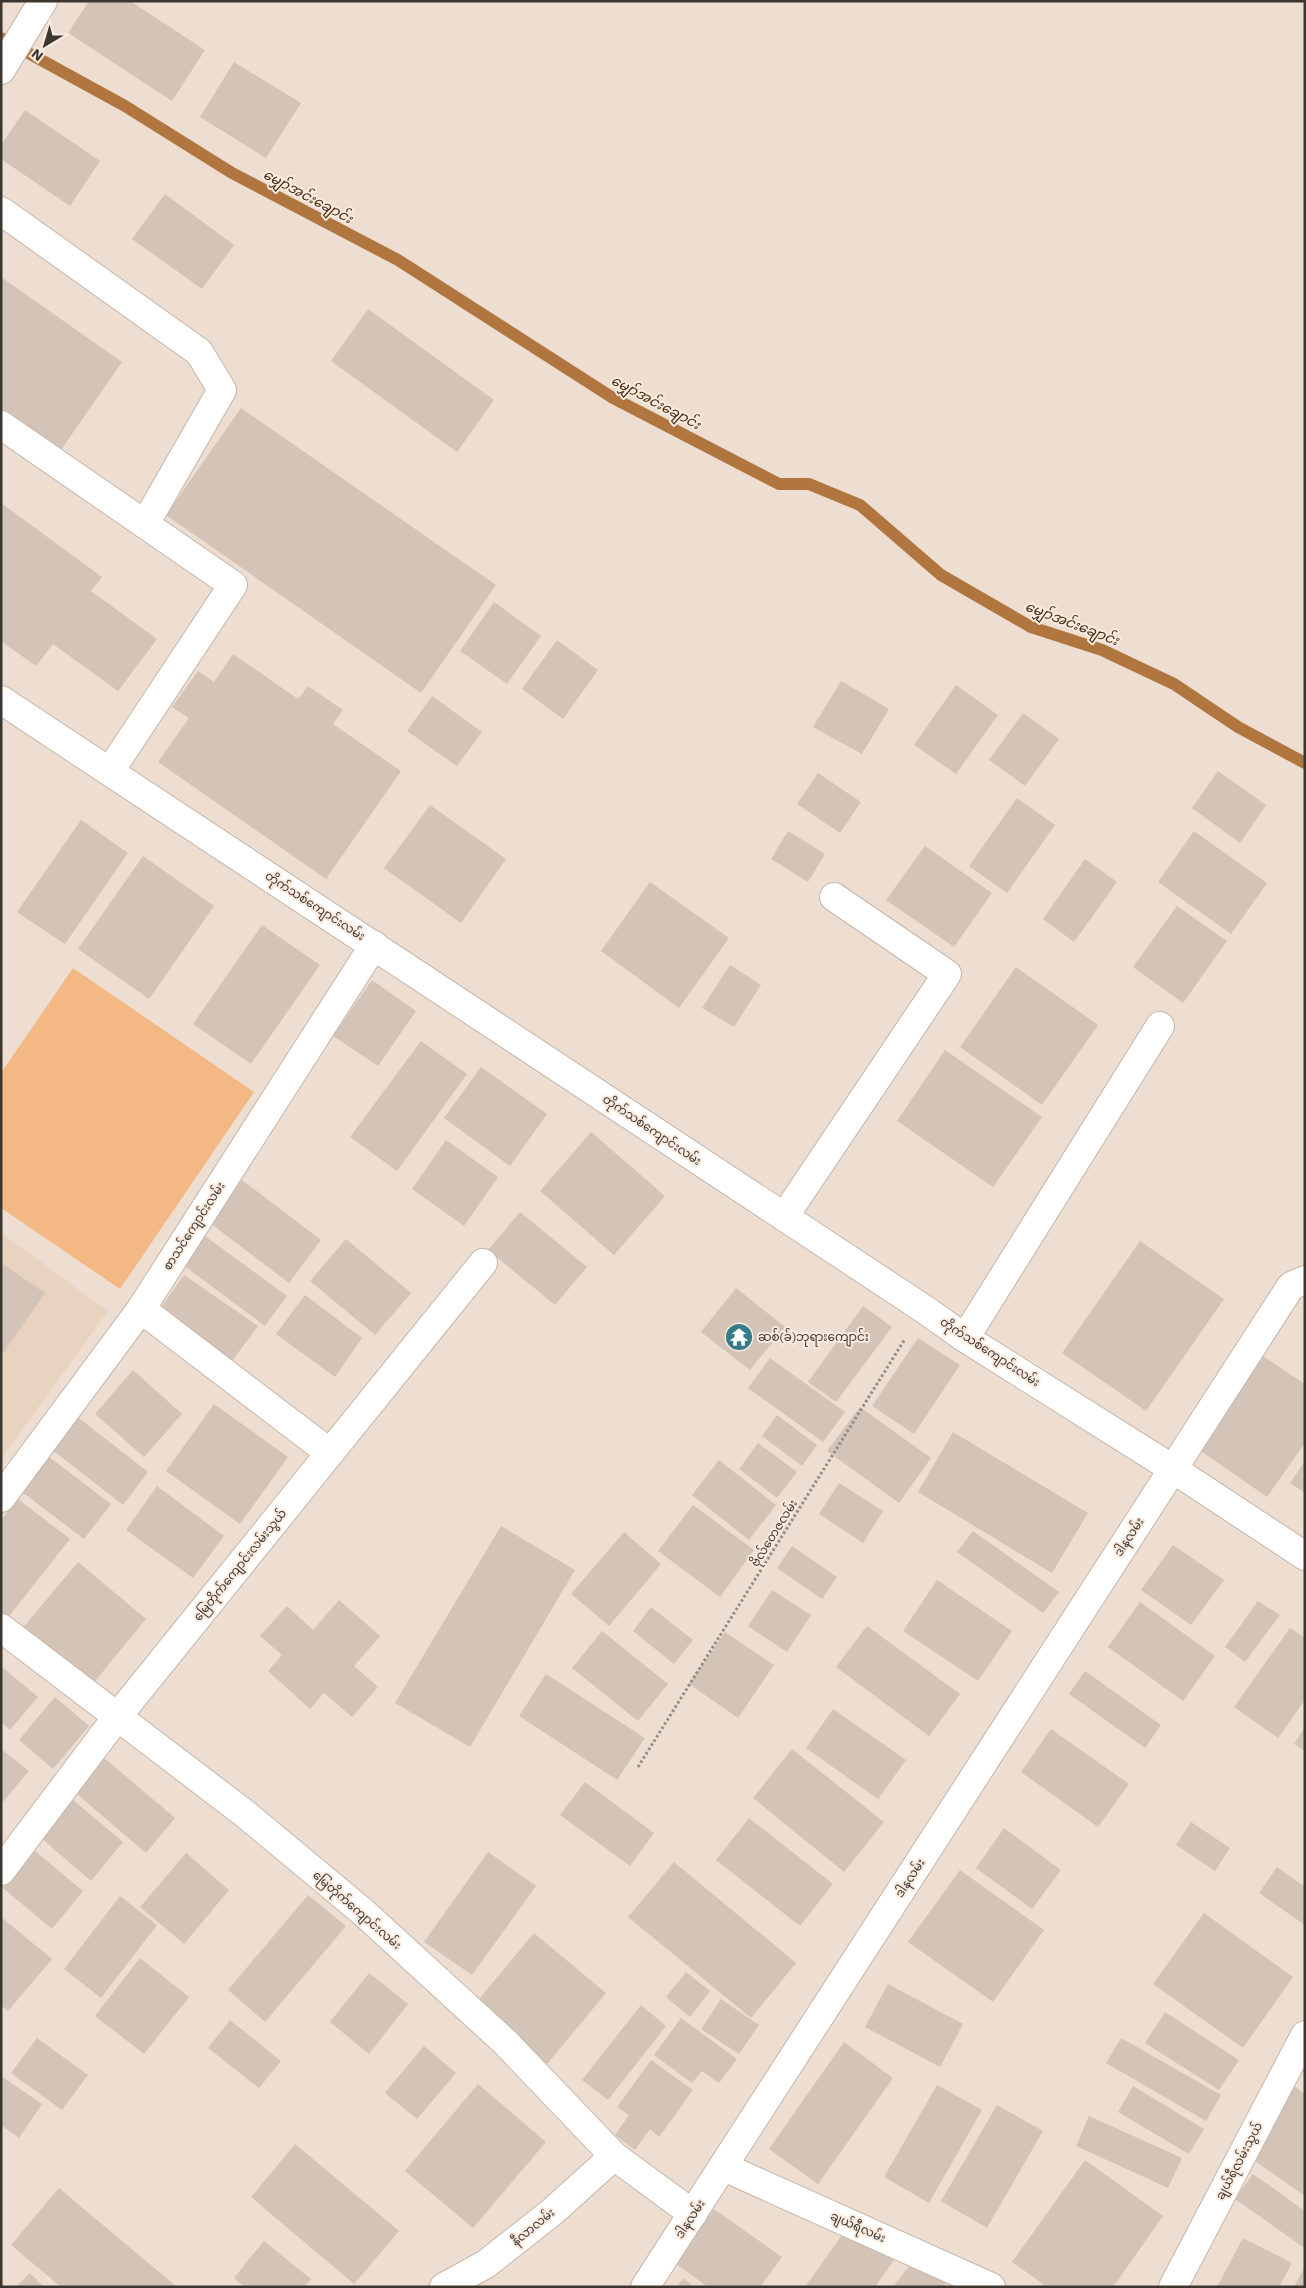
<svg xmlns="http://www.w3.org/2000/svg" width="1306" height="2288" font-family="'Work Sans','Noto Sans Myanmar',sans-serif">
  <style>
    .built { fill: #e8d3c1 }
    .green { fill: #f4b884 }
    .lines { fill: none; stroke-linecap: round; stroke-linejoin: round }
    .stream { stroke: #b17640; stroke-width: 12 }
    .building { fill: #d3c4b7 }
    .minor-casing { stroke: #c5b6aa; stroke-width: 30 }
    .path { stroke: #968b82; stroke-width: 3; stroke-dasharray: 2.5 2.5; stroke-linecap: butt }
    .minor { stroke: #fff; stroke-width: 28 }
    .labels { text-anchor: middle; stroke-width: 4; stroke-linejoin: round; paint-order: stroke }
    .street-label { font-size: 12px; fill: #3c3631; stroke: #fbebde }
    .poi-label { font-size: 12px; fill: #3c3631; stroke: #fbebde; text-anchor: start }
    .water-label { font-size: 14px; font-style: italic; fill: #412810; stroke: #fbebde }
  </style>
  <rect width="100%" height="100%" fill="#edded1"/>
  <polygon class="built" points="1,1233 108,1311 1,1459"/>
  <polygon class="green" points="73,968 254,1092 120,1289 1,1208 1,1073"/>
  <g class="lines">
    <polyline class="stream" points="1,38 125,106 232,173 398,260 613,398 779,484 809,484 860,505 941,575 1031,627 1102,650 1174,684 1238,727 1305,763"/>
  </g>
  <g class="building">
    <polygon points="89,1 130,1 205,50 172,101 68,33"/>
    <polygon points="234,62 301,103 266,158 200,117"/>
    <polygon points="25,110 100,161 70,206 1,159 1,145"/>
    <polygon points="165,194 234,245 202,289 132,239"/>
    <polygon points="1,277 122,362 47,470 1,439"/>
    <polygon points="368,309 494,400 457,452 331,361"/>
    <polygon points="241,408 496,585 421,693 166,515"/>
    <polygon points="1,503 102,577 91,591 157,639 118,691 53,644 36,666 1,641"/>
    <polygon points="494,602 541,636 507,684 460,651"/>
    <polygon points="557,640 598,670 563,719 522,689"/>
    <polygon points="233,654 298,699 308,686 343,710 333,724 401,771 326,879 158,762 189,718 172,707 198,671 214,682"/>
    <polygon points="841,681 889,709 862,754 813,727"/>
    <polygon points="956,685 998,715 956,774 914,745"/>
    <polygon points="432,696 482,732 457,766 407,731"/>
    <polygon points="1023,713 1059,739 1025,786 989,760"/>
    <polygon points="1218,771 1266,805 1240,843 1192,808"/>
    <polygon points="818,773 861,802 840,833 797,804"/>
    <polygon points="1017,798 1055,825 1007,893 969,866"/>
    <polygon points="430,805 506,859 461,923 384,868"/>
    <polygon points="81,820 128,853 65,944 17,912"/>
    <polygon points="788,831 825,854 808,882 771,859"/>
    <polygon points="1194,831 1267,883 1231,934 1158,882"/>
    <polygon points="925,846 992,893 954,947 886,900"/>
    <polygon points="143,856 214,906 149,999 78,949"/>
    <polygon points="1085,859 1117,882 1074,942 1043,919"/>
    <polygon points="650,882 729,938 679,1008 601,951"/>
    <polygon points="1177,906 1227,941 1183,1003 1133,967"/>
    <polygon points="262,925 320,965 251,1064 193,1024"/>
    <polygon points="730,965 761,985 734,1027 702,1008"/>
    <polygon points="1016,967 1098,1025 1042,1105 960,1047"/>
    <polygon points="372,980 416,1011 378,1066 333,1036"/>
    <polygon points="421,1041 467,1074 397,1171 350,1137"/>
    <polygon points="945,1050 1042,1117 993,1187 897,1121"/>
    <polygon points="481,1067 547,1114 510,1166 444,1118"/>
    <polygon points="591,1132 665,1196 614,1255 540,1191"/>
    <polygon points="446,1140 498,1177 464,1226 412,1189"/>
    <polygon points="242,1180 321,1240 289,1283 210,1223"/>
    <polygon points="520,1212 587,1267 555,1305 488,1250"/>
    <polygon points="205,1236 287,1296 265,1326 183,1265"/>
    <polygon points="346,1239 411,1293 375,1335 310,1281"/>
    <polygon points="1140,1241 1224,1299 1146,1411 1062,1353"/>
    <polygon points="1,1263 45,1293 4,1352 1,1351"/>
    <polygon points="184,1275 258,1326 229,1365 156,1314"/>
    <polygon points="736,1288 785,1327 750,1370 701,1332"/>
    <polygon points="305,1295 362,1338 335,1377 276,1334"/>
    <polygon points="863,1306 892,1327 836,1402 808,1382"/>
    <polygon points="918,1338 960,1365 914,1434 872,1406"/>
    <polygon points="1263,1356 1305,1384 1305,1443 1267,1497 1198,1449"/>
    <polygon points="770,1358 845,1412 823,1442 748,1388"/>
    <polygon points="133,1370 182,1414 144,1457 95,1414"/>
    <polygon points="57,1401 148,1472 123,1505 32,1434"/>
    <polygon points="214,1404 288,1457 240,1524 166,1471"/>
    <polygon points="860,1407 931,1458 899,1503 827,1451"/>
    <polygon points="777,1415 817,1445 802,1466 762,1436"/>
    <polygon points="953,1432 1088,1513 1052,1573 918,1492"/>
    <polygon points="758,1443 797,1472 777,1498 739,1469"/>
    <polygon points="48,1456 111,1504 84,1539 22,1492"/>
    <polygon points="719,1460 776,1505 749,1540 692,1495"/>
    <polygon points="1305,1461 1305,1493 1290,1483"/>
    <polygon points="839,1483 883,1511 863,1543 819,1514"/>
    <polygon points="157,1486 224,1536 193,1578 126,1530"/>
    <polygon points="18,1499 70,1539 6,1620 1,1616 1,1520"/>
    <polygon points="693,1505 754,1550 720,1597 658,1551"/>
    <polygon points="501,1526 575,1570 470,1747 395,1703"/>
    <polygon points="973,1531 1059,1592 1043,1613 957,1552"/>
    <polygon points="624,1532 661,1564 609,1626 571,1594"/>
    <polygon points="1173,1545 1224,1580 1191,1625 1141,1590"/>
    <polygon points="792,1546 837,1577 822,1599 777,1568"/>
    <polygon points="78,1562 146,1619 91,1686 22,1629"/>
    <polygon points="937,1580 1012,1631 978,1681 903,1631"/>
    <polygon points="772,1590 811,1615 787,1652 748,1626"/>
    <polygon points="339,1600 380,1636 354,1666 378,1687 352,1717 324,1693 310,1709 268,1671 282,1655 260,1636 287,1606 313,1630"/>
    <polygon points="1258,1601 1280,1615 1245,1662 1225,1647"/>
    <polygon points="1140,1602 1215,1656 1183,1701 1108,1647"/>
    <polygon points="651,1607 693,1640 674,1664 633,1631"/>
    <polygon points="867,1626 960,1694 929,1736 836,1667"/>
    <polygon points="1290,1628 1305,1638 1305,1700 1278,1738 1234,1707"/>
    <polygon points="602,1631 668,1684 638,1721 572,1668"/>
    <polygon points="725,1632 774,1665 738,1718 689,1684"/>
    <polygon points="2,1667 38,1697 10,1730 1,1722"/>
    <polygon points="1085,1671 1161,1725 1145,1748 1069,1694"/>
    <polygon points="546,1674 645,1738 617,1780 519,1716"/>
    <polygon points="55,1697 89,1726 53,1769 19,1740"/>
    <polygon points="833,1709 906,1760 878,1799 806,1748"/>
    <polygon points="1305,1727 1305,1751 1294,1744"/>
    <polygon points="1051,1729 1129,1784 1098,1827 1021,1772"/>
    <polygon points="1,1749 29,1771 1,1804"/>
    <polygon points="792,1749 884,1822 844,1872 753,1798"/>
    <polygon points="102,1756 175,1818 146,1853 72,1790"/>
    <polygon points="585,1782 654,1833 630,1866 560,1815"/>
    <polygon points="72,1799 123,1842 91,1881 40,1837"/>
    <polygon points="749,1818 833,1884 800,1926 716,1860"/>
    <polygon points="1191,1822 1230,1848 1215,1871 1176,1845"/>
    <polygon points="1004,1828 1061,1870 1032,1909 976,1868"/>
    <polygon points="34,1850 83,1891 52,1929 3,1888"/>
    <polygon points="488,1852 536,1886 472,1975 424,1942"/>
    <polygon points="186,1853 229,1890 184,1944 140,1907"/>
    <polygon points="674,1862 796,1963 751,2018 628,1917"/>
    <polygon points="1277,1867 1305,1887 1305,1925 1259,1893"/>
    <polygon points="960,1870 1044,1930 993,2002 908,1942"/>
    <polygon points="308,1895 346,1926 265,2022 228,1990"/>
    <polygon points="120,1896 157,1925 101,1998 64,1969"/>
    <polygon points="1204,1913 1293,1977 1243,2048 1153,1984"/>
    <polygon points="1,1917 52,1959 8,2011 1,2005"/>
    <polygon points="534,1933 606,1993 542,2070 470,2010"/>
    <polygon points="140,1958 189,1997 144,2054 95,2016"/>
    <polygon points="686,1972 710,1991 690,2017 666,1997"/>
    <polygon points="369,1973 408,2004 369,2054 330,2022"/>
    <polygon points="888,1984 963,2024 940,2067 865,2027"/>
    <polygon points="721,1999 759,2025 739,2054 701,2029"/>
    <polygon points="641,2005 666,2026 608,2100 582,2080"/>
    <polygon points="1165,2012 1239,2060 1219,2090 1145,2043"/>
    <polygon points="681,2018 737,2059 719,2083 702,2071 692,2083 654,2055"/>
    <polygon points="230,2020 281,2061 259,2088 208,2048"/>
    <polygon points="37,2038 88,2075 62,2110 11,2073"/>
    <polygon points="1121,2038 1221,2095 1206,2121 1106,2063"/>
    <polygon points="844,2042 893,2078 818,2184 769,2149"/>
    <polygon points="424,2046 456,2073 417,2119 385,2093"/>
    <polygon points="651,2060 693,2090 659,2137 650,2129 635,2150 615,2135 629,2115 617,2107"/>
    <polygon points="1,2076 42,2104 19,2138 1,2125"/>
    <polygon points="478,2084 546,2142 473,2228 405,2171"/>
    <polygon points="937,2085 982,2110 929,2203 884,2177"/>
    <polygon points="1133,2086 1204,2129 1189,2154 1118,2112"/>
    <polygon points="1294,2086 1305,2094 1305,2196 1245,2154"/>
    <polygon points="997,2105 1043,2131 987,2228 941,2201"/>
    <polygon points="1089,2116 1182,2158 1168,2188 1076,2146"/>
    <polygon points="295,2144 399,2231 354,2284 251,2197"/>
    <polygon points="1085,2160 1163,2216 1113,2287 1047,2287 1012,2262"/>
    <polygon points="1253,2174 1305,2211 1305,2244 1303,2247 1235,2199"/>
    <polygon points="59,2188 177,2287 61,2287 11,2245"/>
    <polygon points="714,2209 782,2257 760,2287 708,2287 675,2263"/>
    <polygon points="847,2228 894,2260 875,2287 805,2287"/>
    <polygon points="1243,2238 1292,2263 1279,2287 1217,2287"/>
    <polygon points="264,2241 311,2279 305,2287 245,2287 234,2278"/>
    <polygon points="914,2260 946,2284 944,2287 893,2287"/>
    <polygon points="1305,2266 1305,2287 1294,2287"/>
    <polygon points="30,2273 44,2287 16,2287"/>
    <polygon points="683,2278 695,2287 677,2287"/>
  </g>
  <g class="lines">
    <defs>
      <g id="minor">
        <polyline points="1,70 43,1"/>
        <polyline points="1,211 199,352 222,390 145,524"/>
        <polyline points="1,425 233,585 110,771"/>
        <polyline points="1,700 924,1309 965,1338 1173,1469 1305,1556"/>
        <polyline points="784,1217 947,974 834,897"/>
        <polyline points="141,1309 330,1453"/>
        <polyline points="965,1338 1160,1026"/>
        <polyline points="1,1498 141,1309 374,945"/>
        <polyline points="1,1628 244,1813 363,1912 505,2042 614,2156 693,2214"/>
        <polyline points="1,1871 117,1717 483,1263"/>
        <polyline points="724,2167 991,2287"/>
        <polyline points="444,2287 486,2264 552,2212 614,2156"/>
        <polyline points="645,2287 1291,1286 1305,1280"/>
        <polyline points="1173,2287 1305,2035"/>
      </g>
    </defs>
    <use href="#minor" class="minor-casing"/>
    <polyline class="path" points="638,1767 905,1339"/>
    <use href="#minor" class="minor"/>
  </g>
  <defs>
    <symbol id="temple-disc" viewBox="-11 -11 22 22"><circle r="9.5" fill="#367b88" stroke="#fbebde"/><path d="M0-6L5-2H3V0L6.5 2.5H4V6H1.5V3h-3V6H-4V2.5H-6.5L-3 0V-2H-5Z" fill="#fff"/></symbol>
  </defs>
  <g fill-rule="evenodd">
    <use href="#temple-disc" x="723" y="1321" width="32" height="32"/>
  </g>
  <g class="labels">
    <g class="street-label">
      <text transform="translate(315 906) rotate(33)" y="4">တိုက်သစ်ကျောင်းလမ်း</text>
      <text transform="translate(652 1130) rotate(34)" y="4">တိုက်သစ်ကျောင်းလမ်း</text>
      <text transform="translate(194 1226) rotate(-57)" y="4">စာသင်ကျောင်းလမ်း</text>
      <text transform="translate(990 1352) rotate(33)" y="4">တိုက်သစ်ကျောင်းလမ်း</text>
      <text transform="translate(774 1533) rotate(-58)" y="4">ဗိုလ်တေဇလမ်း</text>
      <text transform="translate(1129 1537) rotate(-57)" y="4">ဒါနလမ်း</text>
      <text transform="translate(240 1565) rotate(-51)" y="4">မြေတိုက်ကျောင်းလမ်းသွယ်</text>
      <text transform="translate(910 1878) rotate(-57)" y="4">ဒါနလမ်း</text>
      <text transform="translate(357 1910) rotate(41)" y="4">မြေတိုက်ကျောင်းလမ်း</text>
      <text transform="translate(1239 2161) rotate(-62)" y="4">ချယ်ရီလမ်းသွယ်</text>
      <text transform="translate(690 2219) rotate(-57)" y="4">ဒါနလမ်း</text>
      <text transform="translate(533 2227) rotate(-39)" y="4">နီလာလမ်း</text>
      <text transform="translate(858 2227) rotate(24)" y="4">ချယ်ရီလမ်း</text>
    </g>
    <g class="poi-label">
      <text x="758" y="1341">ဆစ်(ခ်)ဘုရားကျောင်း</text>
    </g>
    <g class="water-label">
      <text transform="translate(308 196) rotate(28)" y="5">မျှော်အင်းချောင်း</text>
      <text transform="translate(656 402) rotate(28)" y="5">မျှော်အင်းချောင်း</text>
      <text transform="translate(1072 623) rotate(21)" y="5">မျှော်အင်းချောင်း</text>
    </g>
  </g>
  <rect width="1306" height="2288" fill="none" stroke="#3c3631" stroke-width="5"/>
  <g transform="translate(45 45) rotate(218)" stroke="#fbebde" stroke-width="4" paint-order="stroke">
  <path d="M0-4L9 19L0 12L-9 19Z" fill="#3c3631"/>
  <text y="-8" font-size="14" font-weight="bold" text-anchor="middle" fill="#3c3631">N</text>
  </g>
</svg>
